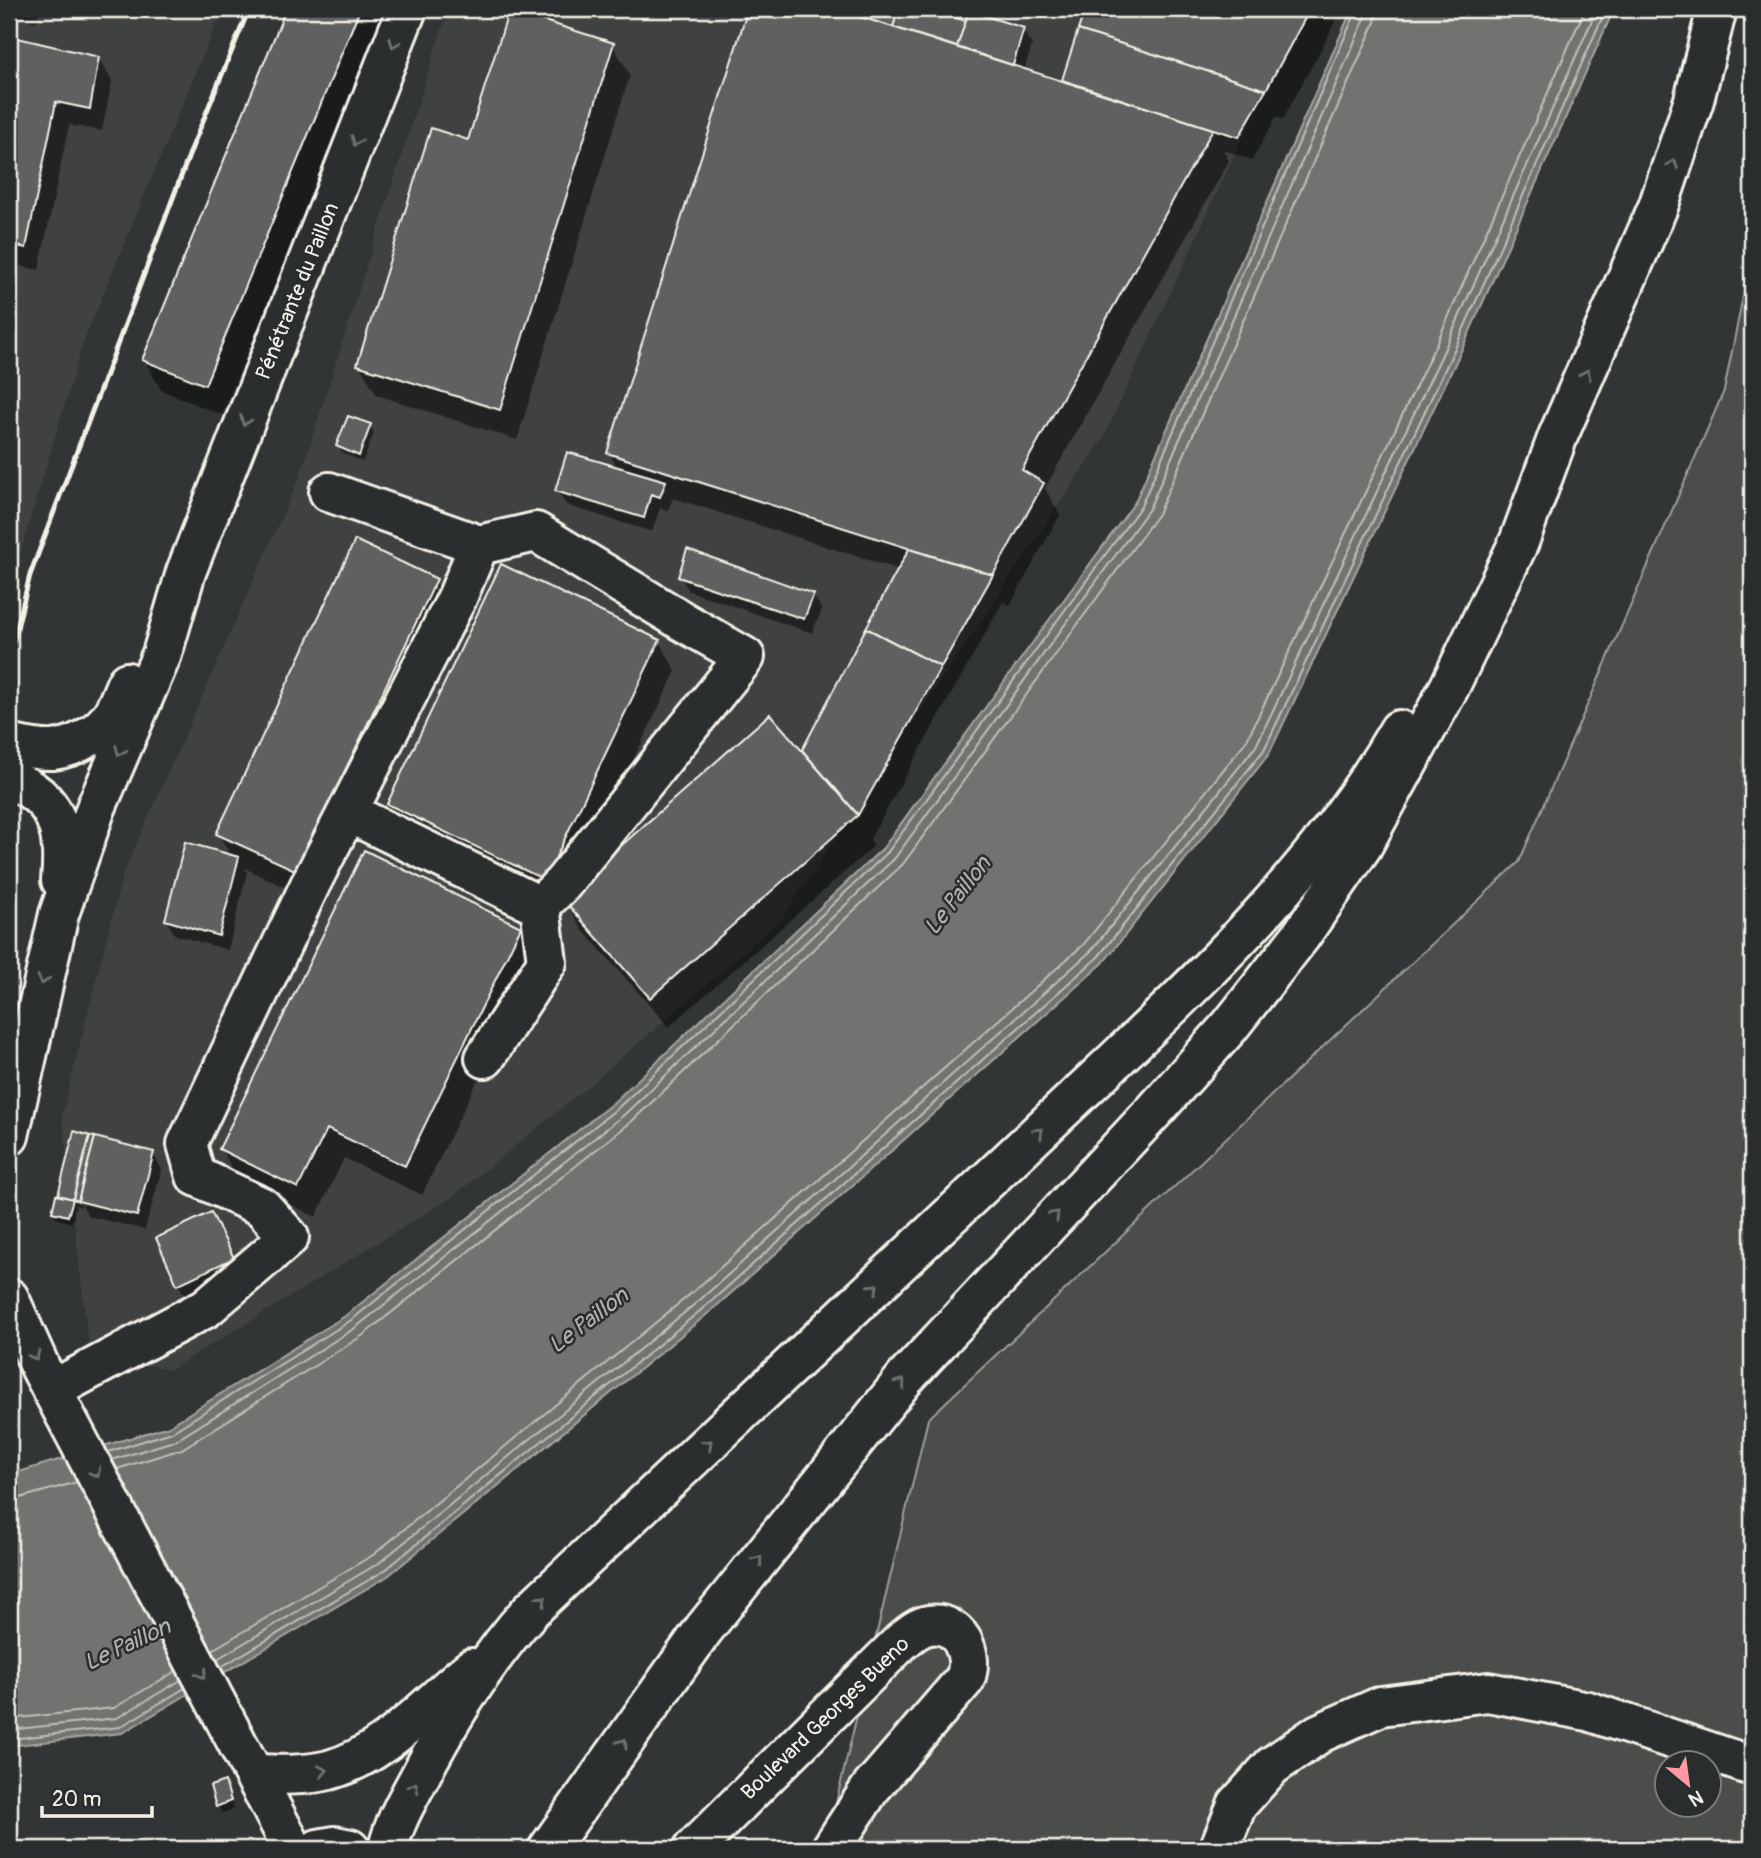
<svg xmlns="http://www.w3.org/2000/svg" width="1761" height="1858" font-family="Pangolin,sans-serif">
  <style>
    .built { fill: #404242 }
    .green { fill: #4b4d4c; stroke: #a09f9a; stroke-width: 2; fill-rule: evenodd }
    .water { fill: #727370; stroke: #a6a5a0; stroke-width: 2 }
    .shadow { fill: #0007 }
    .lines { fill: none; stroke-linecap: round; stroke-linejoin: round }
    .shore { stroke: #c0bfb8; stroke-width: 2 }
    .building { fill: #5f605f; stroke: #f4f1e8; stroke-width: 2 }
    .minor-casing { stroke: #f4f1e8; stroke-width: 44 }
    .major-casing { stroke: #f4f1e8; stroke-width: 44 }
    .minor { stroke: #2a2d2e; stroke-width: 38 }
    .major { stroke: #2a2d2e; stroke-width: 38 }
    .rail { stroke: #f4f1e8; stroke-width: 5 }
    .oneway { stroke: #71726f }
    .labels { text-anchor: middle; stroke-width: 5; stroke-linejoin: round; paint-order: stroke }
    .street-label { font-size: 21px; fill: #f4f1e8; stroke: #2a2d2e }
    .water-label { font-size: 23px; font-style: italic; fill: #b3b2ac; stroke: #2a2d2e }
  </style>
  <rect width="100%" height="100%" fill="#323535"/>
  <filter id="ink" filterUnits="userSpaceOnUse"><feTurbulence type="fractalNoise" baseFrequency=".0143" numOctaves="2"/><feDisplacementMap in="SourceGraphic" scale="14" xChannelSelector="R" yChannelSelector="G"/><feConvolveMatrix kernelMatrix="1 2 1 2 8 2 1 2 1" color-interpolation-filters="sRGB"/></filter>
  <g filter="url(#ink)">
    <g class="built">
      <polygon points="9,9 222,9 83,343 9,591"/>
      <polygon points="451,9 1302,9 1104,437 781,920 590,1085 451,1198 170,1370 89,1349 62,1115 123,874 300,476 441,31"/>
    </g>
    <path class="green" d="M1752,251V1849H825L928,1419L1519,862L1724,391ZM1666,1764H1708V1806H1666Z"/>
    <polygon class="water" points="1352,9 1614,9 1462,349 1269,754 1103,963 711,1311 388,1576 122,1733 9,1746 9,1475 169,1426 345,1316 614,1102 883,848 1135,502"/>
    <g class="shadow">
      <polygon points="9,9 49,9 49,14 39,12 37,22 19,18 15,39 98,58 112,81 102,131 69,125 39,270 9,264"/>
      <polygon points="288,9 390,9 222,415 161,390 144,359"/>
      <polygon points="467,9 488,9 485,17 469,12"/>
      <polygon points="750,9 921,9 967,23 1023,30 1032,45 1024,71 1066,84 1064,80 1087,9 1341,9 1325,42 1283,119 1276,117 1252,160 1223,150 1229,161 1045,488 1060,515 1010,605 1003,602 870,839 874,846 669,1027 581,928 566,902 406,834 389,803 659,641 676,671 570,892 808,758 804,750 900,570 673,498 668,511 660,508 652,532 566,505 557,490 618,469 609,453"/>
      <polygon points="613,45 630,75 517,440 377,395 359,365 470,142"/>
      <polygon points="370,426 374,433 363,462 342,453 338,446"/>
      <polygon points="680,576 813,595 822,610 812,633 689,591"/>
      <polygon points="435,580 453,611 314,901 244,868 247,873 228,950 175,935 166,920 231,856 218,834"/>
      <polygon points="519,928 537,958 422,1195 344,1158 316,1217 238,1179 221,1149"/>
      <polygon points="75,1133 153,1154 162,1169 145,1230 88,1216 81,1202 81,1207 76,1205 72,1223 57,1219 53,1212"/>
      <polygon points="219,1229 241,1273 187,1299 178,1284"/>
      <polygon points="224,1783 234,1809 222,1813 218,1806"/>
    </g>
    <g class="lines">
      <g class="shore">
        <polyline points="108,1452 172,1432 350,1321 619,1107 888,852 1141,506 1357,9"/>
        <polyline points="112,1460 177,1440 355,1328 625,1114 895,858 1149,509 1365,18 1366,9"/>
        <polyline points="117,1469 182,1449 362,1336 631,1122 903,864 1158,514 1375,22 1377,9"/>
        <polyline points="9,1501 77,1482"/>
        <polyline points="212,1650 373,1555 694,1291 1084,944 1247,740 1439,338 1585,9"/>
        <polyline points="217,1659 379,1563 701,1299 1091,951 1256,746 1448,342 1597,9"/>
        <polyline points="221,1667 384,1571 707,1305 1098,957 1264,750 1456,346 1606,9"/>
        <polyline points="9,1719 114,1708 176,1671"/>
        <polyline points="9,1730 117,1718 181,1680"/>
        <polyline points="9,1739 120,1727 185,1688"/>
      </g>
    </g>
    <g class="building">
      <polygon points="286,9 360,9 205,385 142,360"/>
      <polygon points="748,9 836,9 1213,129 1022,470 1044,483 993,575 607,453"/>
      <polygon points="836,9 899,9 893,27"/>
      <polygon points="899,9 927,9 966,21 957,47 893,27"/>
      <polygon points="1085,9 1310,9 1266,90 1078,30"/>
      <polygon points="509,10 614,43 500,410 357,365 431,128 468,140"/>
      <polygon points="969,11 1024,28 1013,65 957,47"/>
      <polygon points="1078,30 1266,90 1239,137 1213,129 1062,80"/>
      <polygon points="9,36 99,57 90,109 56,102 26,248 9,244"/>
      <polygon points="348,416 371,424 359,456 336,446"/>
      <polygon points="567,452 666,481 660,497 651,494 644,518 555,491"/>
      <polygon points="355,540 437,579 297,871 216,834"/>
      <polygon points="687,549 814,594 804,619 678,577"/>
      <polygon points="909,549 993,575 941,667 866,628"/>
      <polygon points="501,564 660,640 545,880 387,804"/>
      <polygon points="866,628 941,667 858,815 802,750"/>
      <polygon points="770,714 858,815 650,998 562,898"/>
      <polygon points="185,842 239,857 219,936 165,920"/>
      <polygon points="364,850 521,927 405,1166 327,1129 298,1188 219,1149"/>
      <polygon points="74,1131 90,1136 73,1199 58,1195"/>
      <polygon points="90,1136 95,1137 78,1201 73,1199"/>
      <polygon points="95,1137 154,1152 137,1216 78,1201"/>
      <polygon points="56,1195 73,1199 68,1216 52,1212"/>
      <polygon points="211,1212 234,1258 177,1285 156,1238"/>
      <polygon points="225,1781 231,1801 216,1807 210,1786"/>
    </g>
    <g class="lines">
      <defs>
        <g id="minor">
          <polyline points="329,492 479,545"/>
          <polyline points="349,813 540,906"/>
          <polyline points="52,1390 206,1308 289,1237 262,1207 196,1176 187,1144 311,883 457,598 479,545 536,532 684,622 745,657 563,883 540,906 547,962 485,1058"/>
          <path d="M693,1849L900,1643C908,1636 917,1627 929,1625C959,1620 975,1654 965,1679L870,1789L831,1849"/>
          <polyline points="1219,1849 1237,1805 1272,1766 1320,1733 1381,1706 1488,1692 1588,1711 1752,1766"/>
        </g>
        <g id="major">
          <path d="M9,744C23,747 38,751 53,750C75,748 102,732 113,713C119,703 122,692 127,682"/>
          <path d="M9,779C58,797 66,832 61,880"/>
          <polyline points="9,1136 59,914 96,808 162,654 186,572 407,9"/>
          <polyline points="9,1298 41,1369 293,1849"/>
          <path d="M255,1774C279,1775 305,1776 329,1770C387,1754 427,1703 472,1668"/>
          <polyline points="318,1849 335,1846 350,1849"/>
          <path d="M388,1849C393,1825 406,1802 418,1780C449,1720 485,1661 531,1610C700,1451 870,1292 1039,1132C1169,1008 1308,888 1399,730"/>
          <polyline points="548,1849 704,1629 906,1377 1156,1109 1230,1026 1300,937 1363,845 1450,686 1519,542 1558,436 1658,207 1694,100 1717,9"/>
        </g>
      </defs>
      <use href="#minor" class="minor-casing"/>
      <use href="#major" class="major-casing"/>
      <use href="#minor" class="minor"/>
      <use href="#major" class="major"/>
      <polyline class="rail" points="9,660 30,575 193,145 249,9"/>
    </g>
    <defs><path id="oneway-chevron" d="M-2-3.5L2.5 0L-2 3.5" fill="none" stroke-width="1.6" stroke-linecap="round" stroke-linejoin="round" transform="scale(1.75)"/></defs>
    <g class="oneway">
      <use href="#oneway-chevron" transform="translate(394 43) rotate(111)"/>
      <use href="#oneway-chevron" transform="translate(356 141) rotate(112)"/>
      <use href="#oneway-chevron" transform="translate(1673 164) rotate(-71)"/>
      <use href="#oneway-chevron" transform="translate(1586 374) rotate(-66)"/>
      <use href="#oneway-chevron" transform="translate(245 421) rotate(112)"/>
      <use href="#oneway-chevron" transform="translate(120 751) rotate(113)"/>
      <use href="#oneway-chevron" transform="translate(43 980) rotate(103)"/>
      <use href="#oneway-chevron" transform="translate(1039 1132) rotate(-44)"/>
      <use href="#oneway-chevron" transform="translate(1055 1215) rotate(-47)"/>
      <use href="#oneway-chevron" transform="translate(874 1288) rotate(-43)"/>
      <use href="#oneway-chevron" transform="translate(35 1356) rotate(65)"/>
      <use href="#oneway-chevron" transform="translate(901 1383) rotate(-51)"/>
      <use href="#oneway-chevron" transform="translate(708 1444) rotate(-43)"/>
      <use href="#oneway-chevron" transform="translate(96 1473) rotate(62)"/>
      <use href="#oneway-chevron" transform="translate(758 1560) rotate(-52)"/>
      <use href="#oneway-chevron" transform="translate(542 1600) rotate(-43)"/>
      <use href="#oneway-chevron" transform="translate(202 1674) rotate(62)"/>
      <use href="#oneway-chevron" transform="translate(623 1743) rotate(-55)"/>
      <use href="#oneway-chevron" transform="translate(323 1771) rotate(-12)"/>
      <use href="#oneway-chevron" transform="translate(414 1787) rotate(-62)"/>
    </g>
  </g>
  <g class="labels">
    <g class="street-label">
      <text transform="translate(297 291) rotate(-68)" y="7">Pénétrante du Paillon</text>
      <text transform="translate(825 1718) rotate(-44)" y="7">Boulevard Georges Bueno</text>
    </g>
    <g class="water-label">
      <text transform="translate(957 895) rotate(-52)" y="8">Le Paillon</text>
      <text transform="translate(588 1320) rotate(-37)" y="8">Le Paillon</text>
      <text transform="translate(127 1644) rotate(-25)" y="8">Le Paillon</text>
    </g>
  </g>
  <rect width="1761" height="1858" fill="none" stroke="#2a2d2e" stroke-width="35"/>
  <rect x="18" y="18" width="1726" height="1823" fill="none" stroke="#f4f1e8" stroke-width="2.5" filter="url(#ink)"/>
  <g transform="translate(1688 1784) rotate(151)"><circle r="33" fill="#2a2d2e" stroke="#7b7b78" stroke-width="2"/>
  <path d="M0-5L12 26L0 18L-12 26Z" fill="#ff9aa2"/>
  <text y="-10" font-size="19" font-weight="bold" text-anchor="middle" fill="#f4f1e8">N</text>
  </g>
  <path d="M42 1806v10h110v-10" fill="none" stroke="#f4f1e8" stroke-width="3.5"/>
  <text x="52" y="1806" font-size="21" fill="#f4f1e8" stroke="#2a2d2e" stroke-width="5" paint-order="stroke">20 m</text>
</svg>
